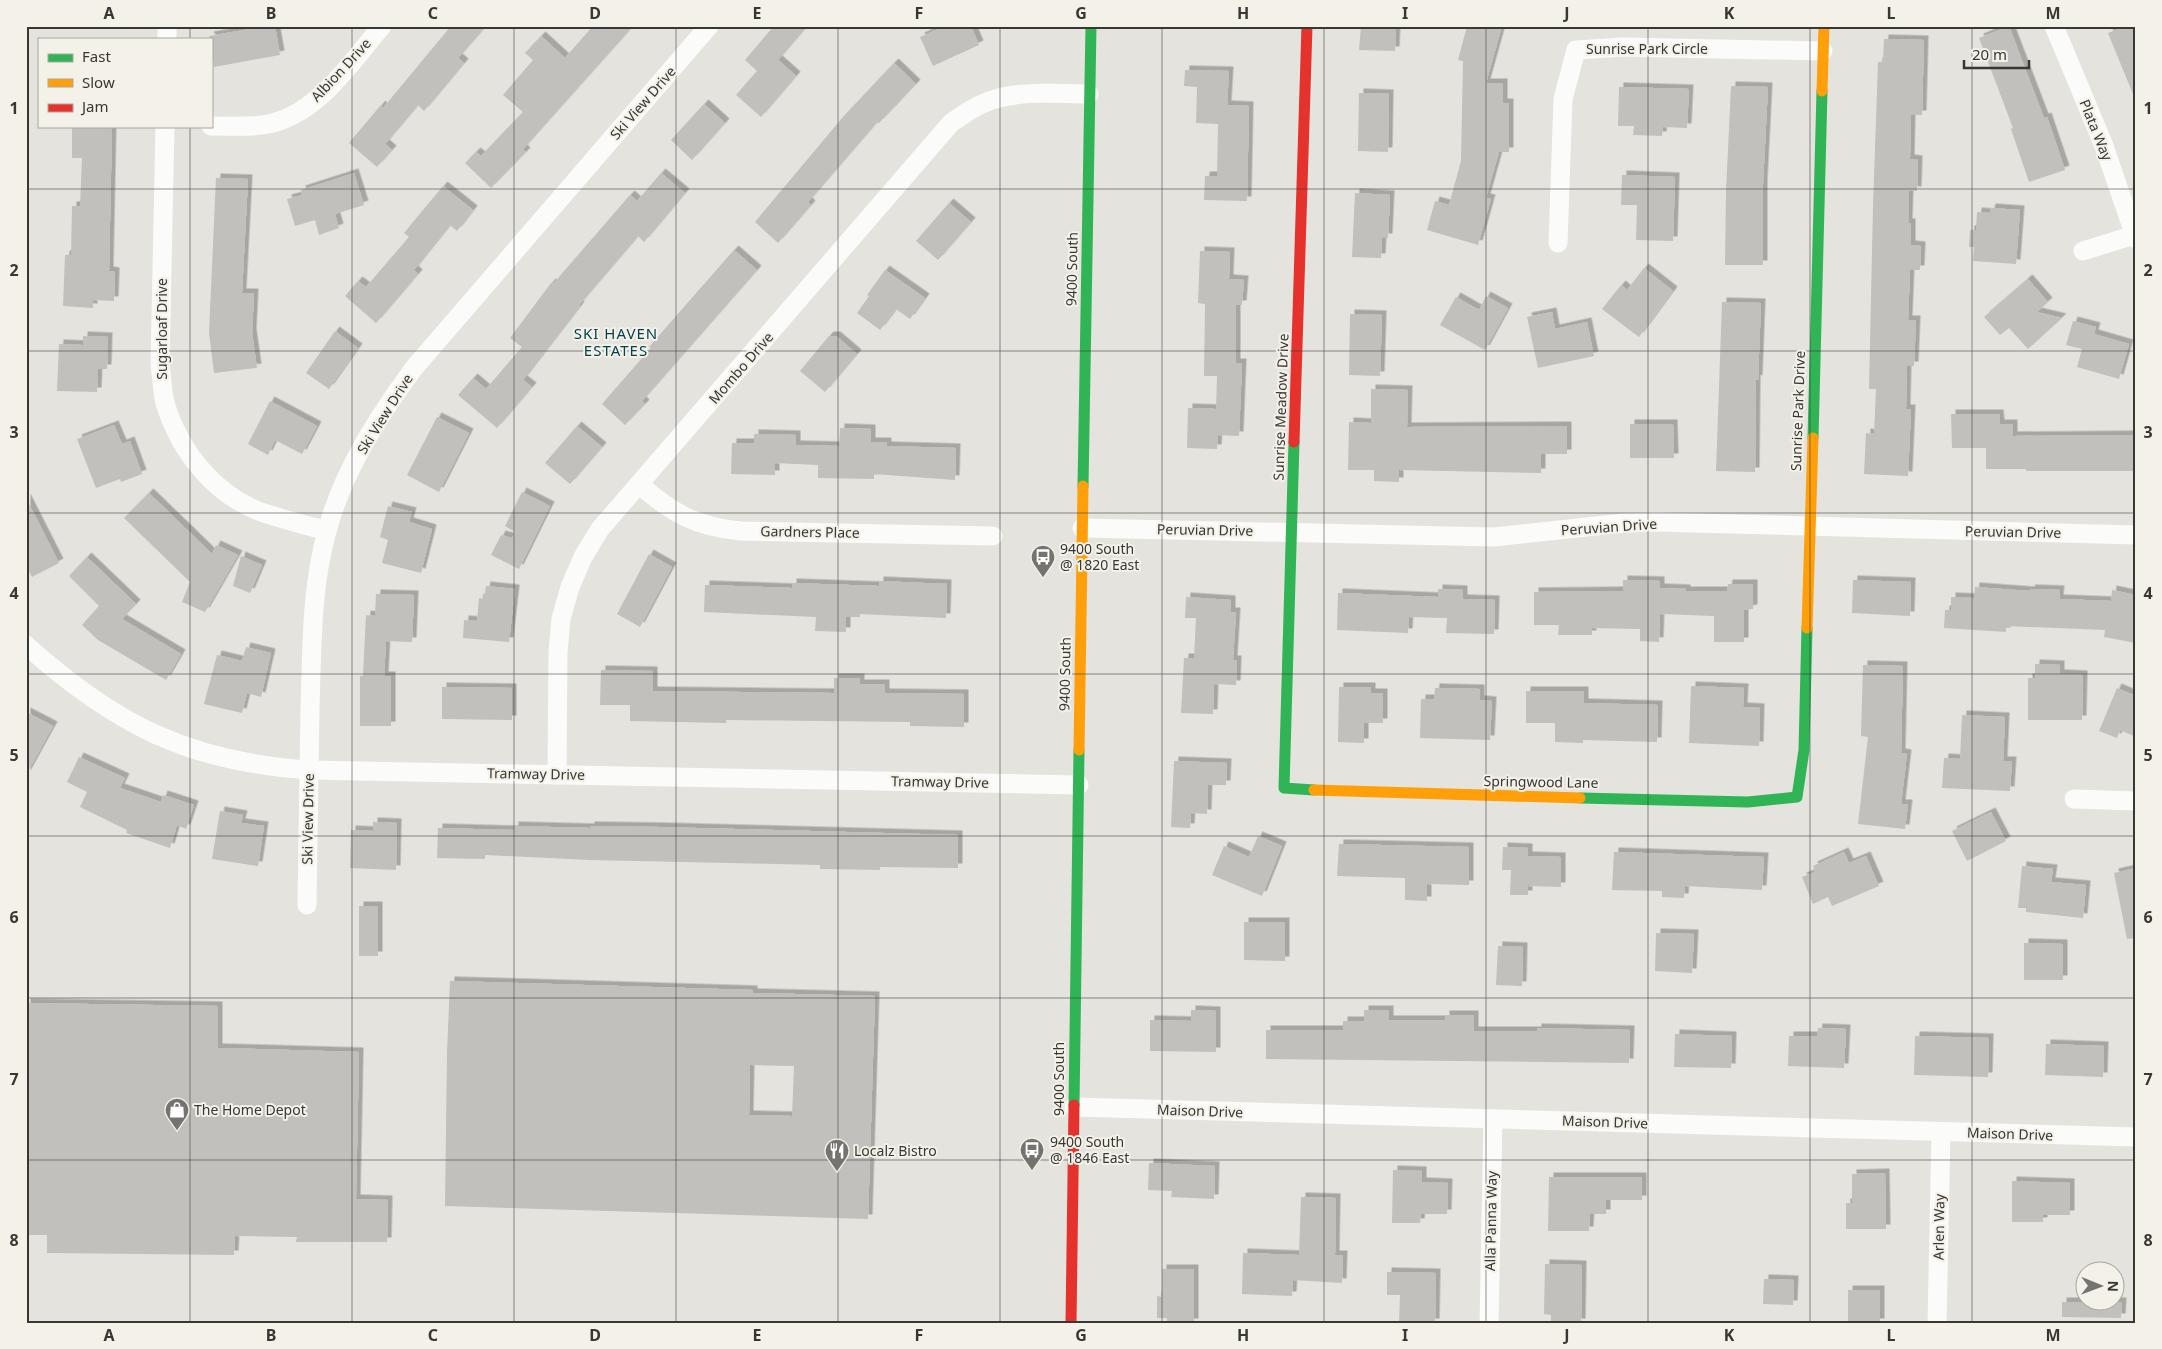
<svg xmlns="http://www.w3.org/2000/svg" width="2162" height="1349" font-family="'Noto Sans',sans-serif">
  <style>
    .building { fill: #c1c0bc; fill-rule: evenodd; filter: url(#shadow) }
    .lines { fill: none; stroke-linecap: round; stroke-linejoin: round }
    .street { stroke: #fbfbfa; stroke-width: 19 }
    .fast { stroke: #30b455; stroke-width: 11 }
    .slow { stroke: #ff9f0a; stroke-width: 11 }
    .jam { stroke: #e5322d; stroke-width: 11 }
    .grid { fill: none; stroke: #383734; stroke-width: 1; stroke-opacity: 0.55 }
    .labels { text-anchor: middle; stroke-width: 4; stroke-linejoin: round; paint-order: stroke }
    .street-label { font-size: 14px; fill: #383734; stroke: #f4f1e8 }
    .poi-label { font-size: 14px; fill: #383734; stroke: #f4f1e8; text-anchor: start }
    .neighbourhood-label { font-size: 15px; letter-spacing: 1px; fill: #03434d; stroke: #f4f1e8 }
    .neatline { fill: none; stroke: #383734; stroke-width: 2 }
    .grid-label { font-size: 16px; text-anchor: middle; font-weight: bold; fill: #383734 }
  </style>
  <defs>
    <filter id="shadow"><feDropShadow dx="4.5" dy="-4.5" stdDeviation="0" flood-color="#0004"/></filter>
  </defs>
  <rect width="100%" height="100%" fill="#e4e3de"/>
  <g class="building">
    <polygon points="267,26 275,26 280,55 214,67 211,39 209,36"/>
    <polygon points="451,26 486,26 458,58 464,63 424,111 418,105 385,144 392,150 377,167 349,143 381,105 383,108"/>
    <polygon points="593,26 633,26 523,149 526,152 491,188 465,163 476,152 481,156 523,112 503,95 533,60 525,53 541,36 565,58"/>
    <polygon points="774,26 807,26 778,60 796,76 761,117 736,95 757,71 745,60"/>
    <polygon points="945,26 971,26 979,45 933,66 920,37"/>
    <polygon points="1361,26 1396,26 1395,51 1359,50"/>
    <polygon points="1467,26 1502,26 1486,83 1503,83 1503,103 1509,103 1509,152 1499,152 1486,198 1491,199 1478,245 1427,230 1435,201 1449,205 1461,161 1463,61 1458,60"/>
    <polygon points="2009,26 2044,118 2047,117 2065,170 2029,182 2011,129 2013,128 1979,38"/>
    <polygon points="2126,26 2136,26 2135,99 2108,33"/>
    <polygon points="1884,39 1924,40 1922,115 1911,115 1910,159 1918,160 1917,191 1909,190 1908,223 1911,223 1911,245 1921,246 1920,270 1910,270 1908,320 1916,320 1914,366 1907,366 1906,409 1911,409 1908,476 1864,474 1866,433 1874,434 1876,389 1869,389 1873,206 1878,62 1883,62"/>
    <polygon points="894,63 916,84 879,123 877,122 808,202 811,205 778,243 755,222 843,117"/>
    <polygon points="1185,70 1229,71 1227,105 1249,106 1247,201 1204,200 1205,176 1217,176 1218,124 1196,123 1197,87 1184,86"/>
    <polygon points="1731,86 1768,87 1763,184 1763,265 1725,265 1726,191"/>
    <polygon points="1619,87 1689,89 1687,128 1663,127 1662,136 1633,135 1634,126 1618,126"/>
    <polygon points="1359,93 1389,94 1388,152 1358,151"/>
    <polygon points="704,104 725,123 692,160 671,140"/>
    <polygon points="82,126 112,126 109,271 115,272 114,301 93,300 93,308 63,306 65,255 71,255 72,206 80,206 82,158 72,158 72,128"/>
    <polygon points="354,173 364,205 335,214 339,228 319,235 315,220 295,226 287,199 302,195 301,190"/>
    <polygon points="661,173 685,193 644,242 638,236 579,305 580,306 523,380 532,387 497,428 458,395 473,378 486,389 522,347 510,338 551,283 553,284 630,195 637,201"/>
    <polygon points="1622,175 1675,177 1673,241 1636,240 1637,205 1621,205"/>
    <polygon points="216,178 248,179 242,293 254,293 252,333 257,368 214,373 209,333"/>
    <polygon points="443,186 473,210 457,231 450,225 414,270 418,274 376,323 345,296 358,281 366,287 409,237 404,233"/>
    <polygon points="1355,193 1390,195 1388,238 1382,238 1381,258 1352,257"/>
    <polygon points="949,203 971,222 938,260 916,241"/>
    <polygon points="1991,208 2020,210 2016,264 1973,261 1974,247 1969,247 1970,230 1976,230 1977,212 1990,213"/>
    <polygon points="734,250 757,270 642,401 645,404 625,425 602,404 651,348 649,347"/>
    <polygon points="1200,251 1230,252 1229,279 1244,280 1242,305 1236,305 1236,363 1242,363 1239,436 1218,435 1217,449 1187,448 1188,408 1216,409 1217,376 1204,376 1205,304 1198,303"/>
    <polygon points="1644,268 1673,291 1639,337 1602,309 1621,285 1627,290"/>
    <polygon points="885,270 925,298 910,319 896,309 880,330 857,313 869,296 867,295"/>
    <polygon points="2028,279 2048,302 2037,312 2062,318 2028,349 2009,328 2000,335 1984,317"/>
    <polygon points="1486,296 1508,308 1485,350 1440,325 1456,297 1479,310"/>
    <polygon points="1722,302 1761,303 1758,380 1756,379 1755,472 1716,471"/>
    <polygon points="1552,312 1555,329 1587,322 1594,356 1538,368 1527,317"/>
    <polygon points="1350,314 1382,315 1380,376 1349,375"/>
    <polygon points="2073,321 2096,327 2094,334 2129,344 2119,379 2077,367 2082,349 2066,345"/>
    <polygon points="335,331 358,348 329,389 306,373"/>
    <polygon points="83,336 108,337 107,369 98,369 97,392 57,391 59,344 83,345"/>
    <polygon points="829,336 836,336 857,354 825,392 800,371"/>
    <polygon points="1371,389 1408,390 1407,427 1567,426 1567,454 1541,454 1541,473 1399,470 1399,482 1374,481 1374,470 1348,470 1349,422 1371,423"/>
    <polygon points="270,401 317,426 302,454 275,440 268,455 248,444"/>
    <polygon points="1951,414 1999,414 2000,424 2013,424 2013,436 2136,435 2136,471 2026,471 2026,469 1986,469 1986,448 1952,448"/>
    <polygon points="437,417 469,433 439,492 407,475"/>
    <polygon points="1630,424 1673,424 1674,458 1630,458"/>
    <polygon points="114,425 122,444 130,441 142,474 121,482 120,479 96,488 77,439"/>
    <polygon points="577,426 602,447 570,484 545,463"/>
    <polygon points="840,428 871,429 871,442 887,442 887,446 956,448 955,480 874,474 874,479 818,478 818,465 775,463 775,475 731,474 732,443 754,443 754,434 796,435 796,445 839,446"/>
    <polygon points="522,492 550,506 519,569 491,555 501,535 512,538 515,532 505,526"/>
    <polygon points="149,493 212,554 216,545 238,555 205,612 182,602 190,582 124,518"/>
    <polygon points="26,498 59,563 32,577 26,566"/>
    <polygon points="388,506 412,512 409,522 432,529 421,573 382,563 388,540 380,537"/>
    <polygon points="649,554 672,567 640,627 617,614"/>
    <polygon points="241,556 262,565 250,593 233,586"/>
    <polygon points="87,557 136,604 122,619 181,654 166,680 98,640 82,625 99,606 69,576"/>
    <polygon points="1623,580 1660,581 1660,588 1686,589 1686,591 1727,591 1728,584 1753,584 1753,609 1744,610 1744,642 1714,642 1714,616 1660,614 1659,642 1640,641 1640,629 1592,628 1592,635 1558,635 1559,625 1534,625 1534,592 1623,591"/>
    <polygon points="1853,580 1911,582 1910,616 1852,613"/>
    <polygon points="879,581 947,584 946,618 860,614 860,617 846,617 846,632 815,631 816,617 704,612 705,585 792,588 792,583 879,586"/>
    <polygon points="486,586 515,589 509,642 463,638 464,620 477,621 479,598 484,599"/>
    <polygon points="1975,587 2030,591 2031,589 2060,590 2059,599 2111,601 2112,590 2136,595 2136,643 2104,637 2105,630 2006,626 2006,632 1944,628 1945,610 1951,610 1951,597 1974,598"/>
    <polygon points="1438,589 1463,590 1463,599 1495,600 1494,634 1446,633 1447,618 1409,617 1408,633 1337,630 1338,593 1438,597"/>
    <polygon points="376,594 414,595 412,642 386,641 384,676 391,676 391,726 360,726 360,676 363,676 366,615 375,616"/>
    <polygon points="1186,597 1231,600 1231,612 1236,612 1233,660 1237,660 1236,685 1214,684 1213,714 1181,713 1184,658 1194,658 1196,618 1185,618"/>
    <polygon points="246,647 271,653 261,697 247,693 242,713 204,704 217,655 242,661"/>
    <polygon points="2035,664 2060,665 2060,674 2083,675 2082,720 2028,720 2028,678 2035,678"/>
    <polygon points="1863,665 1903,666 1901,753 1907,754 1901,804 1908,804 1905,829 1858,824 1868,737 1861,736"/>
    <polygon points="601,670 653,671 653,691 834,693 834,678 860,678 860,684 885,684 885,693 964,694 964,727 910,726 910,722 726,720 726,723 630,721 630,705 600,705"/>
    <polygon points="1691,686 1744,688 1743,707 1760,708 1759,746 1689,743"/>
    <polygon points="442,687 512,688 512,720 442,719"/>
    <polygon points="1339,687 1371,687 1371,693 1383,693 1383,723 1364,723 1364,743 1338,742"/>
    <polygon points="1435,688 1480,689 1480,700 1492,701 1490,740 1420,738 1421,699 1434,699"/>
    <polygon points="2117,688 2136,696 2136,737 2120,730 2117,738 2099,731"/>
    <polygon points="1526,691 1584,691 1584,703 1658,705 1657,742 1583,740 1583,743 1555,742 1555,723 1526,723"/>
    <polygon points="26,712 53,726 26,775"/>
    <polygon points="1962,715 2005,717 2003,761 2012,761 2010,791 1942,788 1944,758 1960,759"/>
    <polygon points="79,757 125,778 120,788 161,802 163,795 194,805 186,829 177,825 170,848 126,833 127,830 80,807 87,792 67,782"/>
    <polygon points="1174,761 1227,763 1226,785 1208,785 1207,814 1191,813 1190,828 1171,827"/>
    <polygon points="220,811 243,815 241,823 264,826 258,866 212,859"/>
    <polygon points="1991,812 2006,841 1967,861 1952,831"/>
    <polygon points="373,822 397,823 396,870 350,868 351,830 373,831"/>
    <polygon points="514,826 590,828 590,826 659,827 958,835 958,868 880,867 880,870 820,869 820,865 590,860 485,855 485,859 437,858 438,828 514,830"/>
    <polygon points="1258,836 1282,846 1262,896 1212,875 1224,846 1249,857"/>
    <polygon points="1339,844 1469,847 1469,885 1427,884 1427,901 1405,900 1405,878 1337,876"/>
    <polygon points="1503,847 1528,848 1528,856 1561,857 1561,887 1528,886 1528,895 1510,895 1511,870 1502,870"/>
    <polygon points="1614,852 1764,857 1762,890 1685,886 1684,898 1662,897 1662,891 1612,890"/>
    <polygon points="1844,852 1849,863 1866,856 1879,886 1832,906 1828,897 1813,904 1802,877 1815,872 1813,866"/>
    <polygon points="2022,866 2053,869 2051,882 2086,885 2083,918 2026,912 2026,908 2018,908"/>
    <polygon points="2136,868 2136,938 2127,939 2114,873"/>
    <rect x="359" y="906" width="19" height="50"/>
    <polygon points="1244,922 1285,922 1285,961 1244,960"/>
    <polygon points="1656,933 1694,934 1692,973 1655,971"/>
    <polygon points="2024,943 2063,944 2063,980 2024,980"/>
    <polygon points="1498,946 1523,947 1522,986 1496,985"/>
    <path d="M450,981L753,990V993L875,996L868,1219L445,1206L447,1053ZM750,1065L794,1066L792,1116L749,1115Z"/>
    <polygon points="26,1003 218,1006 218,1048 359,1052 356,1199 388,1200 387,1242 296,1242 297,1237 235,1236 234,1255 47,1253 47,1235 26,1235"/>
    <polygon points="1191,1010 1216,1011 1216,1052 1150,1051 1150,1020 1191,1021"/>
    <polygon points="1364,1010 1389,1010 1389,1020 1445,1020 1445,1015 1474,1015 1474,1031 1537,1031 1537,1028 1630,1030 1629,1063 1266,1059 1266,1030 1343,1030 1343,1021 1364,1021"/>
    <polygon points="1818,1028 1846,1029 1844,1068 1788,1066 1789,1036 1817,1036"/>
    <polygon points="1675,1034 1732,1036 1731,1068 1674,1067"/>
    <polygon points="1915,1036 1989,1038 1988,1077 1914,1075"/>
    <polygon points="2046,1044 2104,1046 2103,1077 2045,1075"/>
    <polygon points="1149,1163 1215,1166 1214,1199 1171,1197 1172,1191 1148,1190"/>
    <polygon points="1393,1170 1422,1171 1422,1182 1448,1183 1447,1214 1421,1214 1420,1223 1392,1223"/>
    <polygon points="1885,1173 1886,1229 1846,1229 1846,1203 1852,1203 1852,1174"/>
    <polygon points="1549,1177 1642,1177 1642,1200 1606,1200 1606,1214 1590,1214 1589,1231 1548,1231"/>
    <polygon points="2012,1181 2070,1183 2070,1215 2043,1215 2043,1222 2012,1222"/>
    <polygon points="1301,1197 1336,1198 1335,1255 1343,1255 1342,1283 1293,1280 1292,1296 1242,1294 1243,1253 1299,1255"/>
    <polygon points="1545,1264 1582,1265 1581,1323 1551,1323 1551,1315 1544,1314"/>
    <polygon points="1162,1269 1194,1269 1194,1323 1167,1323 1167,1318 1157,1318 1157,1296 1162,1297"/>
    <polygon points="1387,1272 1436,1273 1435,1323 1399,1323 1400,1295 1387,1295"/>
    <polygon points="1764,1279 1794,1280 1793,1305 1763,1304"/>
    <rect x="1848" y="1290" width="32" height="33"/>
    <polygon points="2062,1302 2122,1302 2121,1318 2062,1317"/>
  </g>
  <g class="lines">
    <g class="street">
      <polyline points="2054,26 2104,146 2136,239"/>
      <polyline points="167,39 167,26"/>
      <path d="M165,126L160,365C162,377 162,391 165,403C180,452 215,496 264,513C285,520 306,525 327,531"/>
      <path d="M211,126C231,126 254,128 273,123C321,110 352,61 382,26"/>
      <polyline points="1558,243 1563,99 1576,50 1623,47 1823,51"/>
      <polyline points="2083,251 2134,235"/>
      <path d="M640,485C673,514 697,527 741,531L993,536"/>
      <polyline points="1082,528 1494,537 1624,523 1657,522 2136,535"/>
      <path d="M26,645C115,725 189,762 309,770L1079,785"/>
      <path d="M557,775L558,652L561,619L570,587L583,557L600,529L951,123C964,114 977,105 992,100C1023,90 1058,94 1089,94"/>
      <polyline points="2074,799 2136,801"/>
      <path d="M307,905C308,839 309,774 310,708C312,649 311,588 327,531C343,471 378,417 414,368L709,26"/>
      <polyline points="1074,1107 2136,1137"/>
      <polyline points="1489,1323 1493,1119"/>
      <polyline points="1937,1323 1941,1132"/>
    </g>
    <g class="fast">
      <polyline points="1813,438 1822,91"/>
      <polyline points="1294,442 1284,788 1314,790"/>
      <polyline points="1083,486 1091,26"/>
      <polyline points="1580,798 1748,802 1797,797 1804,750 1807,628"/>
      <polyline points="1074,1105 1079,750"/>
    </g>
    <g class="slow">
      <polyline points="1822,91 1824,26"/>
      <polyline points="1807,628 1813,438"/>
      <polyline points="1079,750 1083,486"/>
      <polyline points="1314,790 1580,798"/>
    </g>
    <g class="jam">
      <polyline points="1294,442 1307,26"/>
      <polyline points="1071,1323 1074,1105"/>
    </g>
  </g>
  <path class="grid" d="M190,26V39M352,26V1323M514,26V1323M676,26V1323M838,26V1323M1000,26V1323M1162,26V1323M1324,26V1323M1486,26V1323M1648,26V1323M1810,26V1323M1972,26V1323M190,126V1323M26,189H2136M26,351H2136M26,513H2136M26,674H2136M26,836H2136M26,998H2136M26,1160H2136"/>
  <defs>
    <symbol id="bus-pin" viewBox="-11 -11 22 30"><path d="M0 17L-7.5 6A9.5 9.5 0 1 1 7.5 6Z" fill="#747370" stroke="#f4f1e8"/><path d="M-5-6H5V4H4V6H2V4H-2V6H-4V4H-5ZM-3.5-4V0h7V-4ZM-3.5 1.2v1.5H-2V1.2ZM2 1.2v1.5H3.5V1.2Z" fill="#fff"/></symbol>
    <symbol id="shop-pin" viewBox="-11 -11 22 30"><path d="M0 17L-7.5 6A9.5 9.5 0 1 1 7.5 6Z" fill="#747370" stroke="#f4f1e8"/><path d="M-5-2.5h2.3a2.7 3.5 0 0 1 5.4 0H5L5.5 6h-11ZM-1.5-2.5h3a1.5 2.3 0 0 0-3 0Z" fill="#fff"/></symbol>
    <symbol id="restaurant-pin" viewBox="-11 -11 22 30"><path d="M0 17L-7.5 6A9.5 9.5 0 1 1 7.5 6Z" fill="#747370" stroke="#f4f1e8"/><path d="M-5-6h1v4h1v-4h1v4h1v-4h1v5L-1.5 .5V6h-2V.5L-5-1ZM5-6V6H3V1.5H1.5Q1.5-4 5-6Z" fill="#fff"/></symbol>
  </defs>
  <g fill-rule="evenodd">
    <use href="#bus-pin" x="1029" y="543" width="28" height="38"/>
    <use href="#shop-pin" x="163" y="1096" width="28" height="38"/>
    <use href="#bus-pin" x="1018" y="1136" width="28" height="38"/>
    <use href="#restaurant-pin" x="823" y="1137" width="28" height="38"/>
  </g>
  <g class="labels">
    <g class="street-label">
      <text x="1647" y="54">Sunrise Park Circle</text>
      <text transform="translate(341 70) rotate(-47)" y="5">Albion Drive</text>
      <text transform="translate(643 103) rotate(-49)" y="5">Ski View Drive</text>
      <text transform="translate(2096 130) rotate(68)" y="5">Plata Way</text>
      <text transform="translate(1072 269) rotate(-89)" y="5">9400 South</text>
      <text transform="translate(162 329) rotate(-90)" y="5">Sugarloaf Drive</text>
      <text transform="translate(741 368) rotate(-49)" y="5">Mombo Drive</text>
      <text transform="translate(1281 407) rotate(-88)" y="5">Sunrise Meadow Drive</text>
      <text transform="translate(1798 411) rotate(-88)" y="5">Sunrise Park Drive</text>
      <text transform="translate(385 414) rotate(-58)" y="5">Ski View Drive</text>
      <text transform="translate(1609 527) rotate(-4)" y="5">Peruvian Drive</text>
      <text transform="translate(1205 530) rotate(1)" y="5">Peruvian Drive</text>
      <text transform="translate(810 532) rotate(1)" y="5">Gardners Place</text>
      <text transform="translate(2013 532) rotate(1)" y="5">Peruvian Drive</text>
      <text transform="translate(1065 674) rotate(-89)" y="5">9400 South</text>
      <text transform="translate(536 774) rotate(1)" y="5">Tramway Drive</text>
      <text transform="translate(940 782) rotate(1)" y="5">Tramway Drive</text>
      <text transform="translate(1541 782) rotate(1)" y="5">Springwood Lane</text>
      <text transform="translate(308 819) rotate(-89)" y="5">Ski View Drive</text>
      <text transform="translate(1059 1079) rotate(-90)" y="5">9400 South</text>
      <text transform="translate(1200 1111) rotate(2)" y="5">Maison Drive</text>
      <text transform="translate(1605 1122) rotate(2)" y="5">Maison Drive</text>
      <text transform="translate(2010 1134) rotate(2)" y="5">Maison Drive</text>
      <text transform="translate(1491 1221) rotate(-89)" y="5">Alla Panna Way</text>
      <text transform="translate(1939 1227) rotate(-89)" y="5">Arlen Way</text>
    </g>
    <g class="poi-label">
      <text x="1060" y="554">9400 South<tspan x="1060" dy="16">@ 1820 East</tspan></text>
      <text x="194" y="1115">The Home Depot</text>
      <text x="1050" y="1147">9400 South<tspan x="1050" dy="16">@ 1846 East</tspan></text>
      <text x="854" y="1156">Localz Bistro</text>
    </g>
    <g class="neighbourhood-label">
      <text x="616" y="339">SKI HAVEN<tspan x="616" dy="17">ESTATES</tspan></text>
    </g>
  </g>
  <rect width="2162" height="1349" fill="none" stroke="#f4f1e8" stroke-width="55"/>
  <rect x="38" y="38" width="175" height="90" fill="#f4f1e8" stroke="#a9a7a0"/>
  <rect x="48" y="54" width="25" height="8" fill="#30b455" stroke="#a9a7a0"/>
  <text x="82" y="62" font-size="15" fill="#383734">Fast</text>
  <rect x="48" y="79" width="25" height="8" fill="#ff9f0a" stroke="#a9a7a0"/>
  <text x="82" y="88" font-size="15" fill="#383734">Slow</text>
  <rect x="48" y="104" width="25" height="8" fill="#e5322d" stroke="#a9a7a0"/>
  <text x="82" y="112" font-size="15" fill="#383734">Jam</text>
  <g transform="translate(2100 1286) rotate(91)"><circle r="24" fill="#f4f1e8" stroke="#a9a7a0"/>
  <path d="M0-4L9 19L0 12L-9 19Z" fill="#747370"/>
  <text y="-8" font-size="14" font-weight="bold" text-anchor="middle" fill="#383734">N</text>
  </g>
  <path d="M1964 60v8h65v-8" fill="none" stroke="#383734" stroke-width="2.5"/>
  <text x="1972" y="60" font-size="15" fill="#383734" stroke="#f4f1e8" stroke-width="4" paint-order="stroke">20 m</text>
  <rect x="28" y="28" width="2106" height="1294" class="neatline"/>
  <g class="grid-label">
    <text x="109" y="19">A</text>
    <text x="271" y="19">B</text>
    <text x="433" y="19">C</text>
    <text x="595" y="19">D</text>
    <text x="757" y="19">E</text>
    <text x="919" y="19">F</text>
    <text x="1081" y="19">G</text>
    <text x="1243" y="19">H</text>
    <text x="1405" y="19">I</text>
    <text x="1567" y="19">J</text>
    <text x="1729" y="19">K</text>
    <text x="1891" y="19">L</text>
    <text x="2053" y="19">M</text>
    <text x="14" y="114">1</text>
    <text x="2148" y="114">1</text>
    <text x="14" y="276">2</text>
    <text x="2148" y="276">2</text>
    <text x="14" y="438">3</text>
    <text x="2148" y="438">3</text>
    <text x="14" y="599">4</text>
    <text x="2148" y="599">4</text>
    <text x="14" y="761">5</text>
    <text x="2148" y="761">5</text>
    <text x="14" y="923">6</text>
    <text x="2148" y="923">6</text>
    <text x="14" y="1085">7</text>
    <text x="2148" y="1085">7</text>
    <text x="14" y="1246">8</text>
    <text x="2148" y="1246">8</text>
    <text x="109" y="1341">A</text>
    <text x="271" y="1341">B</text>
    <text x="433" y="1341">C</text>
    <text x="595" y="1341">D</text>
    <text x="757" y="1341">E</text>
    <text x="919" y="1341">F</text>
    <text x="1081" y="1341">G</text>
    <text x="1243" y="1341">H</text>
    <text x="1405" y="1341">I</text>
    <text x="1567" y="1341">J</text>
    <text x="1729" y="1341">K</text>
    <text x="1891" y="1341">L</text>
    <text x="2053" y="1341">M</text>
  </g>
</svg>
